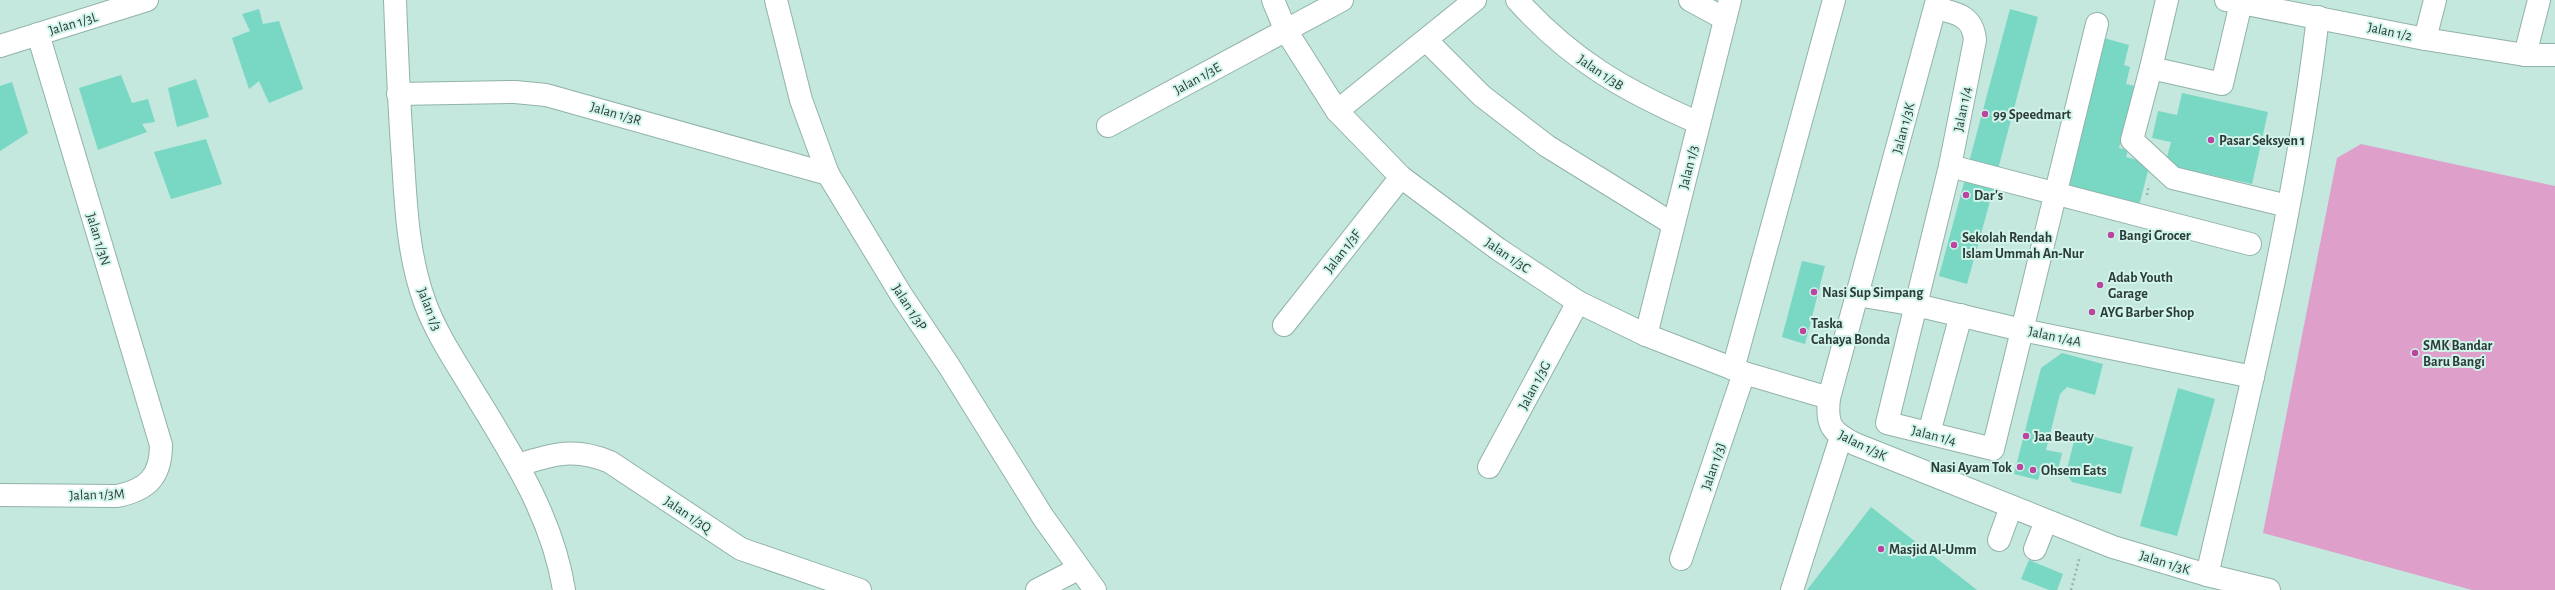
<svg xmlns="http://www.w3.org/2000/svg" width="2555" height="590" font-family="'Alegreya Sans',sans-serif">
  <style>
    .green { fill: #dea0cb }
    .building { fill: #78d8c3 }
    .lines { fill: none; stroke-linecap: round; stroke-linejoin: round }
    .minor-casing { stroke: #91b2aa; stroke-width: 24 }
    .path { stroke: #97b4ac; stroke-width: 2.5; stroke-dasharray: 2 3; stroke-linecap: butt }
    .minor { stroke: #fff; stroke-width: 22 }
    .poi-dot { fill: #b9459e; stroke: #d1f4eb; stroke-width: 1.5 }
    .labels { text-anchor: middle; stroke-width: 4; stroke-linejoin: round; paint-order: stroke }
    .street-label { font-size: 14px; fill: #2e3c39; stroke: #d1f4eb }
    .poi-label { font-size: 14px; font-weight: bold; fill: #2e3c39; stroke: #d1f4eb; text-anchor: start }
  </style>
  <rect width="100%" height="100%" fill="#c4e7de"/>
  <polygon class="green" points="2361,144 2555,186 2555,590 2472,590 2263,533 2337,158"/>
  <g class="building">
    <polygon points="259,9 263,24 279,21 303,89 269,103 259,81 249,89 232,38 250,31 242,14"/>
    <polygon points="2010,9 2038,17 1997,173 1968,166"/>
    <polygon points="2104,38 2129,45 2124,65 2130,67 2126,84 2135,86 2119,148 2128,150 2126,157 2150,163 2139,206 2066,187"/>
    <polygon points="121,75 132,103 148,99 155,122 142,124 147,132 98,150 79,88"/>
    <polygon points="196,79 209,117 177,127 168,88"/>
    <polygon points="12,82 28,133 0,151 0,86"/>
    <polygon points="2182,93 2268,112 2252,184 2165,165 2171,142 2152,138 2158,111 2177,115"/>
    <polygon points="206,139 222,184 171,199 154,152"/>
    <polygon points="1965,179 1994,187 1967,284 1939,276"/>
    <polygon points="1802,261 1825,266 1805,344 1782,337"/>
    <polygon points="2062,353 2103,364 2095,395 2067,387 2060,394 2046,450 2062,453 2058,470 2042,466 2038,480 2014,474 2041,368"/>
    <polygon points="2178,388 2215,399 2177,536 2140,526"/>
    <polygon points="2083,434 2133,447 2121,494 2072,482 2066,473 2074,441"/>
    <polygon points="1871,507 1977,590 1807,590"/>
    <polygon points="2029,560 2063,574 2057,590 2049,590 2021,579"/>
  </g>
  <g class="lines">
    <defs>
      <g id="minor">
        <path d="M395,0C397,54 399,107 403,160C406,208 408,254 424,300C435,331 453,358 470,386C509,450 552,514 564,590"/>
        <polyline points="776,0 801,100 828,174 902,296 949,366 1043,517 1095,590"/>
        <polyline points="1273,0 1285,29 1337,111 1401,177 1498,249 1578,302 1646,335 1744,373 1829,398"/>
        <path d="M1517,0C1571,60 1625,91 1699,123"/>
        <polyline points="1690,0 1725,19"/>
        <path d="M1937,0L1829,398C1826,425 1831,432 1855,444L2113,547L2207,575L2269,590"/>
        <polyline points="2226,0 2425,39 2525,55 2555,55"/>
        <polyline points="2241,3 2222,84 2151,68 2132,140 2173,178 2288,206"/>
        <path d="M1935,8C1957,13 1973,16 1975,40L1950,166L1887,423L1993,449L2097,24"/>
        <polyline points="2425,39 2435,0"/>
        <polyline points="1427,41 1482,96 1547,146 1673,224"/>
        <polyline points="0,46 147,0"/>
        <polyline points="2525,55 2539,0"/>
        <polyline points="2151,68 2167,0"/>
        <polyline points="398,94 515,92 546,95 828,174"/>
        <polyline points="1337,111 1475,0"/>
        <polyline points="1108,126 1342,0"/>
        <polyline points="1950,166 2250,244"/>
        <polyline points="1857,295 1916,305 2022,330 2253,377"/>
        <polyline points="1284,325 1401,177"/>
        <polyline points="1646,335 1730,0"/>
        <polyline points="1733,369 1834,0"/>
        <polyline points="1929,433 1961,315"/>
        <path d="M518,465C553,454 575,447 610,462L741,549L860,590"/>
        <polyline points="1489,467 1578,302"/>
        <path d="M0,495L117,496C147,490 161,477 161,445L38,34"/>
        <polyline points="1999,540 2011,507"/>
        <polyline points="2035,549 2046,521"/>
        <polyline points="1681,559 1744,373"/>
        <path d="M2207,575C2250,391 2296,205 2318,17"/>
        <polyline points="1037,590 1078,569"/>
        <polyline points="1792,590 1841,437"/>
      </g>
    </defs>
    <use href="#minor" class="minor-casing"/>
    <g class="path">
      <polyline points="2147,195 2149,185"/>
      <polyline points="2071,590 2080,556"/>
    </g>
    <use href="#minor" class="minor"/>
  </g>
  <g class="poi-dot">
    <circle cx="1985" cy="114" r="4"/>
    <circle cx="2211" cy="140" r="4"/>
    <circle cx="1966" cy="195" r="4"/>
    <circle cx="2111" cy="235" r="4"/>
    <circle cx="1954" cy="245" r="4"/>
    <circle cx="2100" cy="285" r="4"/>
    <circle cx="1814" cy="292" r="4"/>
    <circle cx="2092" cy="312" r="4"/>
    <circle cx="1803" cy="331" r="4"/>
    <circle cx="2415" cy="353" r="4"/>
    <circle cx="2026" cy="436" r="4"/>
    <circle cx="2020" cy="467" r="4"/>
    <circle cx="2033" cy="470" r="4"/>
    <circle cx="1881" cy="549" r="4"/>
  </g>
  <g class="labels">
    <g class="street-label">
      <text transform="translate(73 23) rotate(-17)" y="5">Jalan 1/3L</text>
      <text transform="translate(2390 31) rotate(12)" y="5">Jalan 1/2</text>
      <text transform="translate(1601 72) rotate(34)" y="5">Jalan 1/3B</text>
      <text transform="translate(1197 78) rotate(-29)" y="5">Jalan 1/3E</text>
      <text transform="translate(1962 109) rotate(-79)" y="5">Jalan 1/4</text>
      <text transform="translate(616 113) rotate(16)" y="5">Jalan 1/3R</text>
      <text transform="translate(1903 128) rotate(-75)" y="5">Jalan 1/3K</text>
      <text transform="translate(1688 167) rotate(-76)" y="5">Jalan 1/3</text>
      <text transform="translate(99 239) rotate(73)" y="5">Jalan 1/3N</text>
      <text transform="translate(1342 251) rotate(-52)" y="5">Jalan 1/3F</text>
      <text transform="translate(1508 255) rotate(34)" y="5">Jalan 1/3C</text>
      <text transform="translate(910 307) rotate(57)" y="5">Jalan 1/3P</text>
      <text transform="translate(430 309) rotate(69)" y="5">Jalan 1/3</text>
      <text transform="translate(2055 336) rotate(12)" y="5">Jalan 1/4A</text>
      <text transform="translate(1534 385) rotate(-62)" y="5">Jalan 1/3G</text>
      <text transform="translate(1934 435) rotate(14)" y="5">Jalan 1/4</text>
      <text transform="translate(1863 445) rotate(26)" y="5">Jalan 1/3K</text>
      <text transform="translate(1713 466) rotate(-71)" y="5">Jalan 1/3J</text>
      <text transform="translate(97 494) rotate(-2)" y="5">Jalan 1/3M</text>
      <text transform="translate(688 514) rotate(34)" y="5">Jalan 1/3Q</text>
      <text transform="translate(2165 562) rotate(17)" y="5">Jalan 1/3K</text>
    </g>
    <g class="poi-label">
      <text x="1993" y="119">99 Speedmart</text>
      <text x="2219" y="145">Pasar Seksyen 1</text>
      <text x="1974" y="200">Dar's</text>
      <text x="2119" y="240">Bangi Grocer</text>
      <text x="1962" y="242">Sekolah Rendah<tspan x="1962" dy="16">Islam Ummah An-Nur</tspan></text>
      <text x="2108" y="282">Adab Youth<tspan x="2108" dy="16">Garage</tspan></text>
      <text x="1822" y="297">Nasi Sup Simpang</text>
      <text x="2100" y="317">AYG Barber Shop</text>
      <text x="1811" y="328">Taska<tspan x="1811" dy="16">Cahaya Bonda</tspan></text>
      <text x="2423" y="350">SMK Bandar<tspan x="2423" dy="16">Baru Bangi</tspan></text>
      <text x="2034" y="441">Jaa Beauty</text>
      <text x="2012" y="472" text-anchor="end">Nasi Ayam Tok</text>
      <text x="2041" y="475">Ohsem Eats</text>
      <text x="1889" y="554">Masjid Al-Umm</text>
    </g>
  </g>
</svg>
